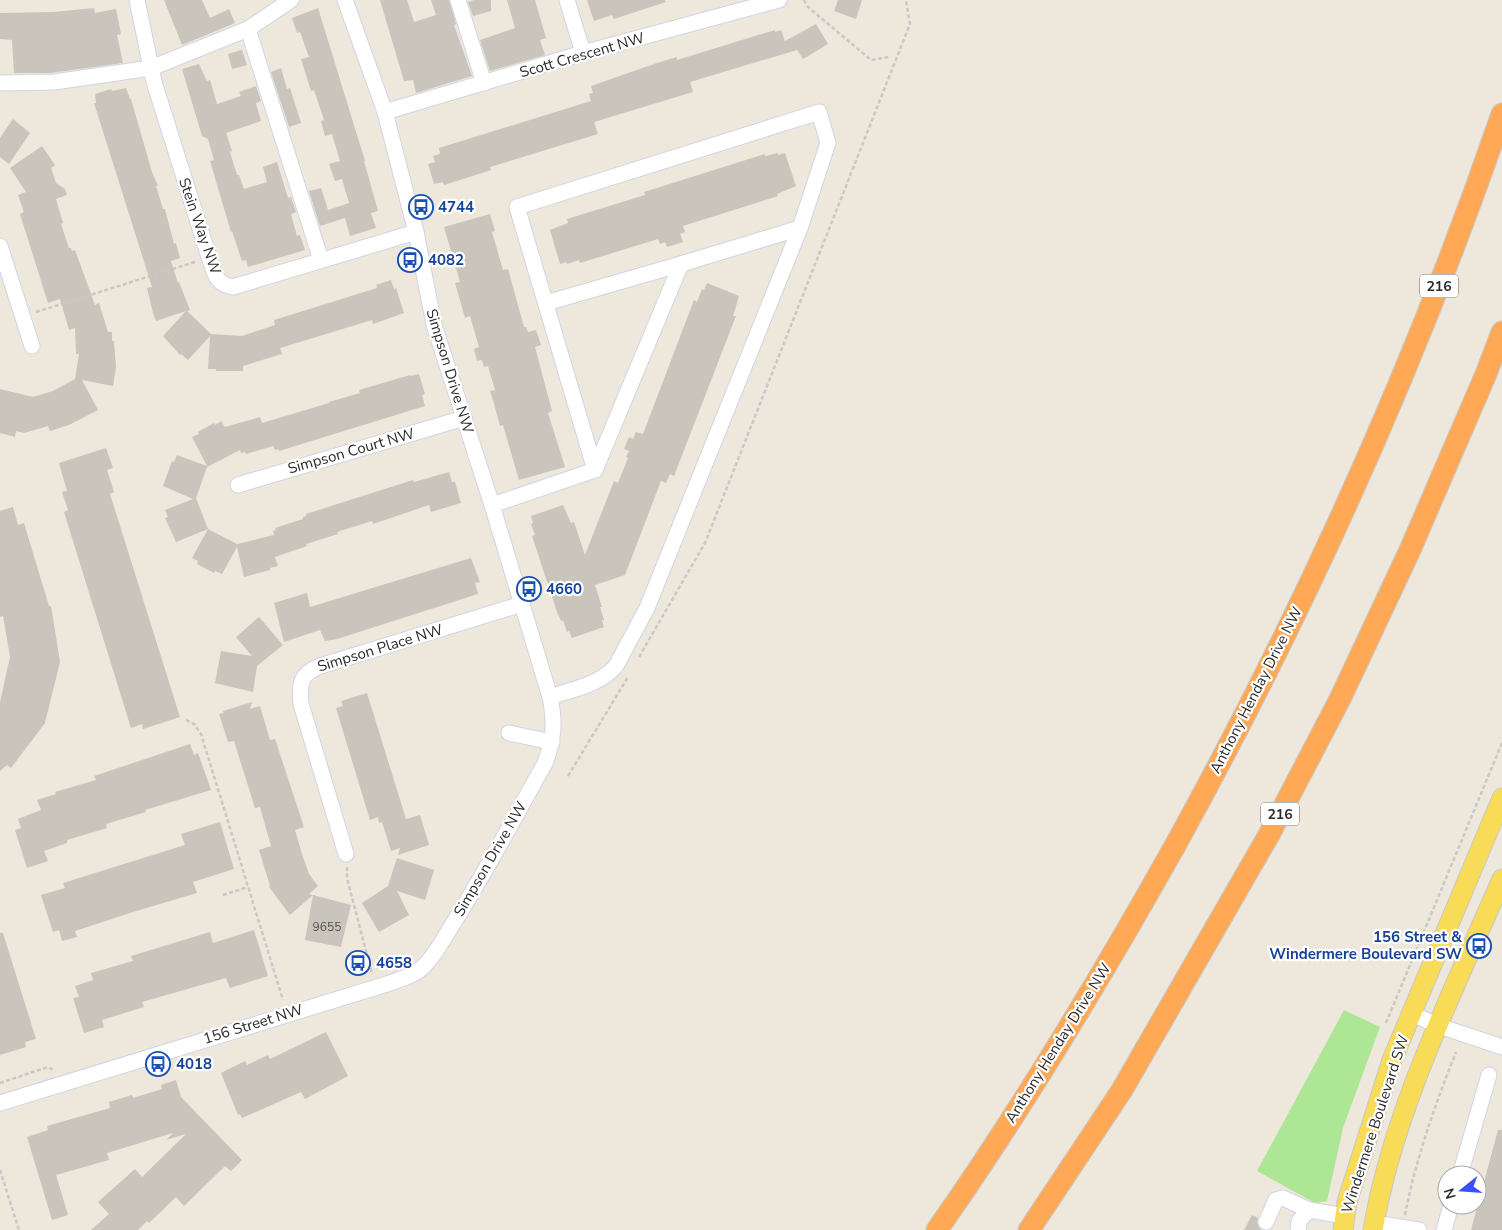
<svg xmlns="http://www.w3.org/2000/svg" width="1502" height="1230" font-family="'Nunito Sans',sans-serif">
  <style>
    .green { fill: #ade796 }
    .building { fill: #c9c4bc }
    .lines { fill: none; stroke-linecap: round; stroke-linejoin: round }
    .minor-casing { stroke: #d1d4e4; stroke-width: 17 }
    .major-casing { stroke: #c8c8c8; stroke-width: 21 }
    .highway-casing { stroke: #c8c8c8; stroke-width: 23 }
    .path { stroke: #c8c8c8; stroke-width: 2.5; stroke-dasharray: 4 2.5; stroke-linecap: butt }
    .minor { stroke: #fff; stroke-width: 15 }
    .major { stroke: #f8dc57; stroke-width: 19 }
    .highway { stroke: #ffa956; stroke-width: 21 }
    .labels { text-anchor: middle; stroke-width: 4.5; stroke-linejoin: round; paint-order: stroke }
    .number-label { font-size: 12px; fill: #52514f }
    .shield { fill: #fff; stroke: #6b6b6b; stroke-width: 1 }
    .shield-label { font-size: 14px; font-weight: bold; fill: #2b2b2b }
    .street-label { font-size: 15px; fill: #2b2b2b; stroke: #fff }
    .transit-label { font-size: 15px; font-weight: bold; fill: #164399; stroke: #fff; text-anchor: start }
  </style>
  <rect width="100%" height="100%" fill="#eee7dc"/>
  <polygon class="green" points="1344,1010 1380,1027 1343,1128 1327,1201 1315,1203 1257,1171"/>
  <g class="building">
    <polygon points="164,0 202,0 210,18 229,9 235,23 182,45"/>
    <polygon points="380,0 407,0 414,22 436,15 431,0 449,0 456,24 454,25 472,76 416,93 413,80 404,81"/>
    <polygon points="474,0 491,0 491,11 473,16 468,2"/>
    <polygon points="507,0 535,0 546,38 540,40 545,55 490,71 480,40 515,28"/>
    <polygon points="587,0 665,0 666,2 614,19 612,15 594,21"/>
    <polygon points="838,0 862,0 856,19 834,11"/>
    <polygon points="94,8 95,13 116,9 121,34 117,35 123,63 50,73 14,73 12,40 0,39 0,13 54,12"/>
    <polygon points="318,8 365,161 364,161 378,211 371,213 376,228 350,236 345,218 320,226 309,191 321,188 328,210 349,203 342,179 335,181 329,164 340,161 332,134 325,136 321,121 324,120 314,90 311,91 301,59 309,57 300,32 297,33 292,18"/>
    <polygon points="816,24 828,44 803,59 797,50 690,82 693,92 594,122 598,134 490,167 491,170 460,180 444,185 443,182 434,184 428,164 435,162 433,156 440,154 439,148 591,101 589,94 593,93 591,86 657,63 677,57 677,60 775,30 775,32 781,30 785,41"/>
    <polygon points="242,50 247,65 232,69 228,54"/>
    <polygon points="199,64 207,81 210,80 217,104 241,96 239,92 256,86 261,101 256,103 261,121 226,133 232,151 230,152 237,175 239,175 244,189 267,182 263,167 277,162 288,198 291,197 296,212 291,214 297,236 300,235 305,250 248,267 246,260 242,261 232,231 231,232 210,161 214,160 208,139 202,136 182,69"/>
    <polygon points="281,68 287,89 290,88 301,123 289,127 271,72"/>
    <polygon points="126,88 130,99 131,99 152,172 158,186 156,186 163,209 165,209 174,244 176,243 180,258 171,261 178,283 179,282 190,310 187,311 211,334 242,336 275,325 274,320 377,288 376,285 391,280 394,289 396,288 404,313 373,324 372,320 280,348 282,354 243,366 243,371 216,371 216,369 208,369 210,336 188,360 181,354 180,355 163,336 186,311 156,321 153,313 147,288 152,287 94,103 96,103 95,94 111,89 112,91"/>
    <polygon points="13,119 30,133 9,164 0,157 0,138"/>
    <polygon points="42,146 55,165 51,168 56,183 65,189 67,195 56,199 63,223 61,224 69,248 71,248 72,251 75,250 95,305 99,303 108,332 112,332 112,341 114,341 116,367 113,386 82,380 98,410 69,425 50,431 48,426 24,433 16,431 15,437 0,433 0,389 33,397 53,391 75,379 79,354 76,354 75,328 69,330 60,299 48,303 20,214 24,212 18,195 26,192 10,168"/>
    <polygon points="778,153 778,155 785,153 796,186 777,194 778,196 683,226 685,232 680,234 683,242 667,247 665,242 660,244 658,239 580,263 579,260 567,264 566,262 560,264 550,230 568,223 567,219 645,195 644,192 765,154 765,156"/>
    <polygon points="490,214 495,231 492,232 503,270 508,269 524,327 526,327 528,332 536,330 541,345 535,347 552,411 548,413 565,467 519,480 503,425 500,426 494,404 490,391 495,390 488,366 484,367 482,360 477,361 474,349 479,347 470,316 465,318 455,283 460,282 444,227"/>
    <polygon points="707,283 739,296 733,316 736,316 674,476 670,474 666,483 661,481 625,575 595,585 602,607 600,607 604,620 602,620 604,627 572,638 569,631 567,632 563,620 561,621 557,612 532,536 535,535 531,524 533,523 531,516 563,505 571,523 574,522 585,555 614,481 618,483 628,458 626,457 629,451 624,449 629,437 633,439 636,432 643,434 694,300 697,302 702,289 704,290"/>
    <polygon points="419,374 425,394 422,395 425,406 279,451 278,449 275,450 273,446 246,454 245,452 241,453 240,450 207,467 196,498 208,529 176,542 165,518 168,517 165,510 193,499 163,486 172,461 174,462 177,455 207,466 192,437 199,434 198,432 214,423 215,425 221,421 225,427 260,417 262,423 329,403 329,402 360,393 359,390 410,375 411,376"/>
    <polygon points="106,448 113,468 107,470 114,492 110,494 180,717 143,729 142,724 131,728 64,512 68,510 62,492 67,491 59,463"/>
    <polygon points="449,472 452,482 455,482 461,503 431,512 429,505 373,524 372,521 337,532 338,534 306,544 307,546 275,557 278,566 270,568 270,570 244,577 237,547 222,574 215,571 214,573 197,564 198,561 192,558 208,529 237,544 274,535 273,531 276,530 275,528 303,519 303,517 306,516 306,514 413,480 414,482"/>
    <polygon points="13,507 18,525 24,523 49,606 51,606 60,662 45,723 11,768 7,765 0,771 0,702 10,657 3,616 0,617 0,511"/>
    <polygon points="471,558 480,582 475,583 478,594 337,639 325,641 320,630 284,642 274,603 307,593 310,607"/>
    <polygon points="259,617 283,645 257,666 253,692 215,683 221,651 252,656 236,637"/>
    <polygon points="367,693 406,819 420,815 429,845 398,855 400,848 391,851 382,822 379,823 378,817 370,820 336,708 343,706 341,701"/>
    <polygon points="252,702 250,709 260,706 270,740 275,739 304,827 295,830 302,854 309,874 318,886 309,894 313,895 290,915 269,887 270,886 259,850 271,846 260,807 255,808 234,741 228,742 219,714 224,713 223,711"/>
    <polygon points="190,744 194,755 198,753 211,790 145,810 146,812 106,824 107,828 67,840 67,843 44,851 48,861 27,868 15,830 21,828 18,819 41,810 37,800 56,794 55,792 96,780 94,776"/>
    <polygon points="220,822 234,869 193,882 197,893 133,912 75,931 77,937 62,941 59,930 53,932 41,895 65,888 63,883 185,845 181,834"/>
    <polygon points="397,858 434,870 425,900 397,891 409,915 379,932 362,903 388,886"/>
    <polygon points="313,895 351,905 341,947 305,940"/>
    <polygon points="254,930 268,976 230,988 226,978 142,1002 144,1007 102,1020 104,1027 84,1033 73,998 79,997 75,986 93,980 91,973 133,961 131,956 210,932 213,943"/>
    <polygon points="0,933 3,933 36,1039 25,1042 26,1047 0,1055"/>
    <polygon points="326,1032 348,1076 305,1099 301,1092 242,1118 240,1114 238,1115 221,1073 245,1061 247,1065 268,1055 270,1059"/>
    <polygon points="176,1080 181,1097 242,1160 231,1171 225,1166 184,1206 176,1197 149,1223 147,1221 138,1230 91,1230 109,1214 98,1202 135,1169 142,1177 186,1134 166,1140 173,1133 107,1153 109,1160 56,1175 68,1215 52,1220 27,1137 48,1130 47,1126 110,1108 109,1102 132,1095 133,1098 162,1089 161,1085"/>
    <polygon points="1498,1130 1502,1130 1502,1230 1471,1230"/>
    <polygon points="1252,1215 1258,1218 1257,1223 1261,1230 1244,1230"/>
  </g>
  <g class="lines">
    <defs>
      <g id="minor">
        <path d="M137,0L154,82L209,257C215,273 215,284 233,287L416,232"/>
        <polyline points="458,0 484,83"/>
        <polyline points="567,0 583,53"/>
        <polyline points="248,29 321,260"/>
        <polyline points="0,83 54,82 151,68 248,29 291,0"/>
        <polyline points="385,112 583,53 779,0"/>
        <polyline points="0,246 32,346"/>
        <polyline points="546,303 681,264"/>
        <polyline points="595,470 517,207 819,112 828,143 800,228"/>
        <polyline points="238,485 464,418"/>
        <path d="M492,505L595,470L681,264L800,228L647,608L616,666C599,685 573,689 550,697"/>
        <polyline points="509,733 552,742"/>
        <path d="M346,854L301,704C299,684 300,674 320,666L522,604"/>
        <polyline points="1412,1014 1439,1026 1502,1047"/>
        <path d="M0,1103L387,984C399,979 415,976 424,966C437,953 446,934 456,919C488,868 516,815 545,763C554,740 555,721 550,697L492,505L434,325L416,232L385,112L345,0"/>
        <polyline points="1460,1175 1489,1075"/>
        <polyline points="1266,1222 1276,1200 1283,1198 1309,1210 1345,1216"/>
        <polyline points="1374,1223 1419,1230"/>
        <polyline points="1298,1230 1299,1221 1309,1210"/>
        <polyline points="1444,1230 1451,1205"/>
      </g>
      <g id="major">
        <polyline points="1343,1230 1347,1202 1392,1060 1502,798"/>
        <path d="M1373,1230C1393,1110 1454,990 1502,879"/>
      </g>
      <g id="highway">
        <path d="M937,1230C1024,1106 1102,976 1176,844C1305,610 1415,367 1502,114"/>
        <polyline points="1029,1230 1122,1090 1270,833 1340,699 1410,550 1486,374 1502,332"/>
      </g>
    </defs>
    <use href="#minor" class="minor-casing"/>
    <use href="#major" class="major-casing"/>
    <use href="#highway" class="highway-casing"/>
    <g class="path">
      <polyline points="804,0 808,7 871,60 889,57"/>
      <polyline points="36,312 195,262"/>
      <polyline points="639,657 705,543 910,24 906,0"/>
      <polyline points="186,720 194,724 201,734 283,1000"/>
      <polyline points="568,776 628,677"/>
      <polyline points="347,867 347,878 372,974"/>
      <polyline points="223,895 248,887"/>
      <polyline points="1386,1023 1502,743"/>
      <polyline points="0,1083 48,1067 55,1071"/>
      <polyline points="0,1170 19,1230"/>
      <path d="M1405,1215C1416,1158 1435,1105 1456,1052"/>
    </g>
    <use href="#minor" class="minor"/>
    <use href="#major" class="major"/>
    <use href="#highway" class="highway"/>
  </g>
  <defs>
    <symbol id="bus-ring" viewBox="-11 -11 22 22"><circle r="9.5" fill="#fff" stroke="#1a4fb4" stroke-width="1.5"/><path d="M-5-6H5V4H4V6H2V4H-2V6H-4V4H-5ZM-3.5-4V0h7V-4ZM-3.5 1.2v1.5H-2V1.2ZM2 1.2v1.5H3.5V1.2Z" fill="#1a4fb4"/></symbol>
  </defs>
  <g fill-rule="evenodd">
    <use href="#bus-ring" x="407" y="193" width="28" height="28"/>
    <use href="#bus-ring" x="396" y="246" width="28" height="28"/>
    <use href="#bus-ring" x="515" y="575" width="28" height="28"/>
    <use href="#bus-ring" x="1465" y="932" width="28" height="28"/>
    <use href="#bus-ring" x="344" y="949" width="28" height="28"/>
    <use href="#bus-ring" x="144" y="1050" width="28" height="28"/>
  </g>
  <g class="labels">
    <g class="number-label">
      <text x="327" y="931">9655</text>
    </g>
    <g class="shield">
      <rect x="1420" y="274.5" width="38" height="23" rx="4"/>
      <rect x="1261" y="802.5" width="38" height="23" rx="4"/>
    </g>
    <g class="shield-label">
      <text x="1439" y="291">216</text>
      <text x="1280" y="819">216</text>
    </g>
    <g class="street-label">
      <text transform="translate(582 55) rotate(-16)" y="5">Scott Crescent NW</text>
      <text transform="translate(200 226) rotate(71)" y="5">Stein Way NW</text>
      <text transform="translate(450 371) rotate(73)" y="5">Simpson Drive NW</text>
      <text transform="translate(351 451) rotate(-16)" y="5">Simpson Court NW</text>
      <text transform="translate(380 648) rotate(-17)" y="5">Simpson Place NW</text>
      <text transform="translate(1256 690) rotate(-63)" y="5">Anthony Henday Drive NW</text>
      <text transform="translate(490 859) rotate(-60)" y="5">Simpson Drive NW</text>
      <text transform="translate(253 1024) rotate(-17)" y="5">156 Street NW</text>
      <text transform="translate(1058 1043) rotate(-58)" y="5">Anthony Henday Drive NW</text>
      <text transform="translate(1375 1124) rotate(-72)" y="5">Windermere Boulevard SW</text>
    </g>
    <g class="transit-label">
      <text x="438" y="212">4744</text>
      <text x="428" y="265">4082</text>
      <text x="546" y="594">4660</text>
      <text x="1462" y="942" text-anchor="end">156 Street &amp;<tspan x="1462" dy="17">Windermere Boulevard SW</tspan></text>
      <text x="376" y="968">4658</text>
      <text x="176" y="1069">4018</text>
    </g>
  </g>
  <g transform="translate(1462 1190) rotate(253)"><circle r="24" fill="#ffffff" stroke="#aaaaaa"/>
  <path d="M0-4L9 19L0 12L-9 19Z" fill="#3851ff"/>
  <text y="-8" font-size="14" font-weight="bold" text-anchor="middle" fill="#2b2b2b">N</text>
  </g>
</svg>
